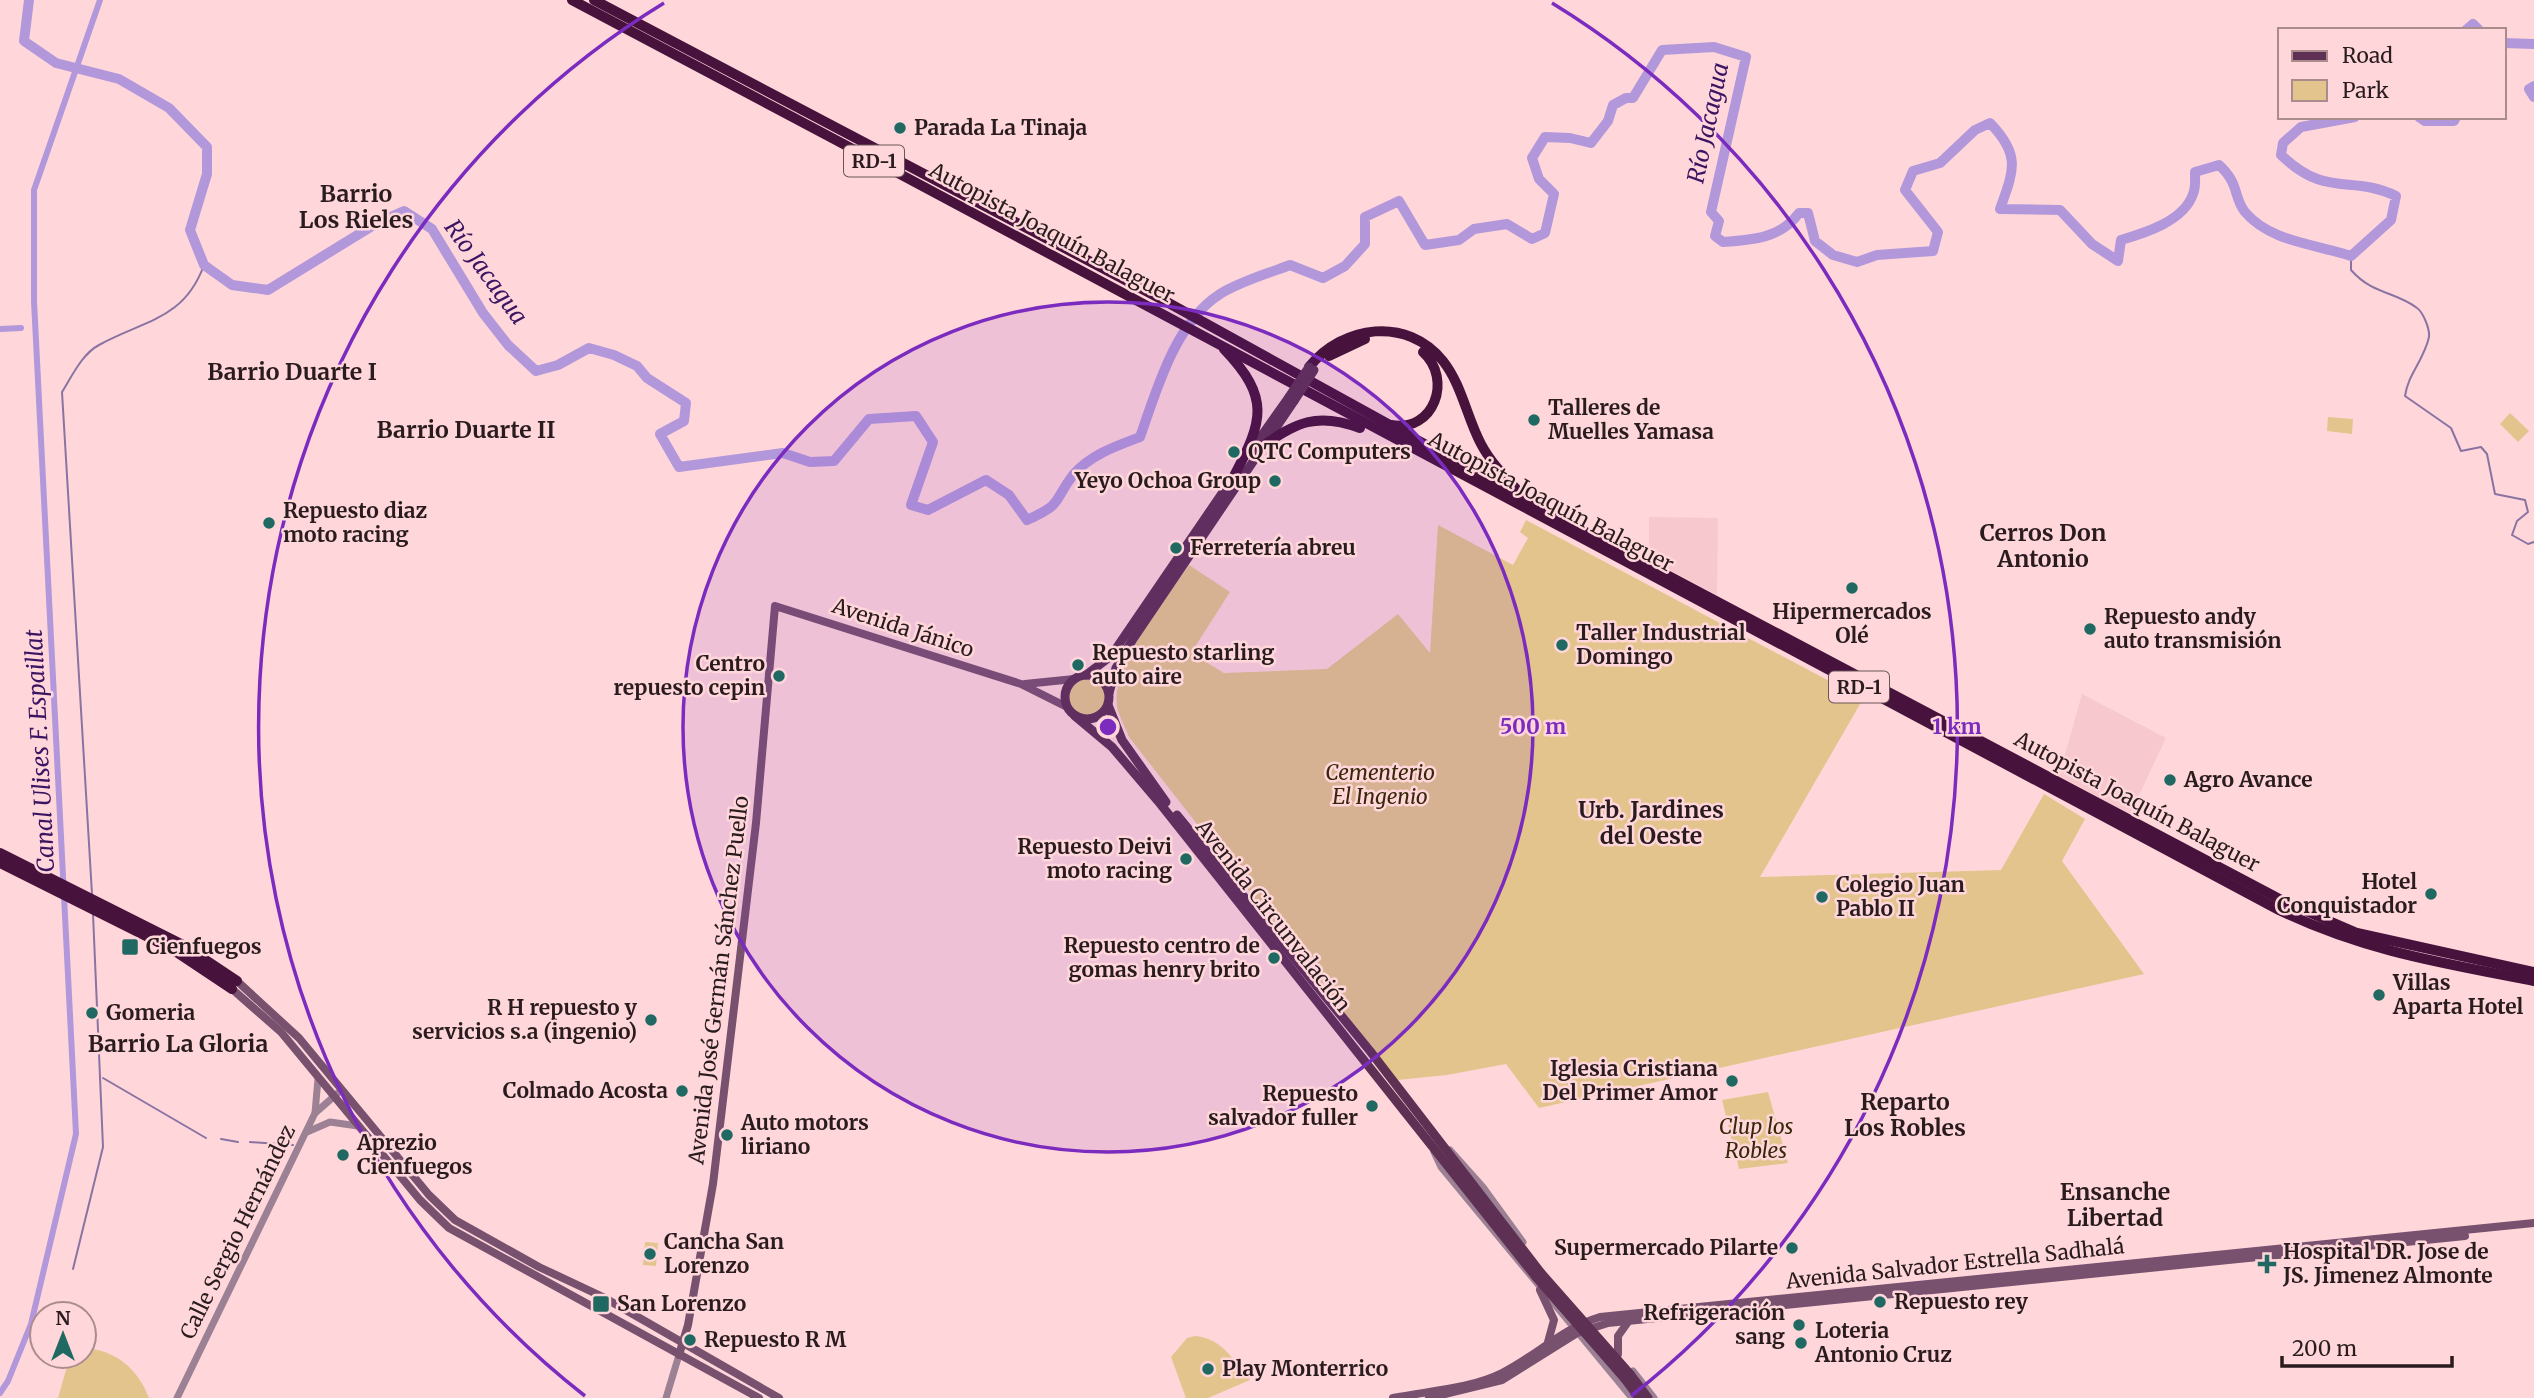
<svg xmlns="http://www.w3.org/2000/svg" width="2534" height="1398" font-family="Merriweather,serif">
  <style>
    .built { fill: #f7c8cd }
    .green { fill: #e3c48d }
    .lines { fill: none; stroke-linecap: round; stroke-linejoin: round }
    .stream { stroke: #8973a2; stroke-width: 2 }
    .canal { stroke: #b298db; stroke-width: 6 }
    .river { stroke: #b298db; stroke-width: 10 }
    .tertiary { stroke: #9c8094; stroke-width: 7 }
    .secondary { stroke: #78516e; stroke-width: 8 }
    .primary { stroke: #5e3053; stroke-width: 9 }
    .motorway { stroke: #47123c; stroke-width: 10 }
    .primary-bridge { stroke: #5e3053; stroke-width: 9 }
    .ring { fill: none; stroke: #7b2cbf; stroke-width: 3.5 }
    .poi-dot { fill: #1f6962; stroke: #ffd7db; stroke-width: 2.5 }
    .labels { text-anchor: middle; stroke-width: 5; stroke-linejoin: round; paint-order: stroke }
    .shield { fill: #ffd7db; stroke: #6a5457; stroke-width: 2 }
    .shield-label { font-size: 19px; font-weight: bold; fill: #2a1c1e }
    .poi-label { font-size: 21px; font-weight: bold; fill: #2a1c1e; stroke: #ffd7db; text-anchor: start }
    .street-label { font-size: 21px; fill: #2a1c1e; stroke: #ffd7db }
    .park-label { font-size: 21px; font-style: italic; fill: #382808; stroke: #ffd7db }
    .water-label { font-size: 23px; font-style: italic; fill: #3c1562; stroke: #ffd7db }
    .neighbourhood-label { font-size: 23px; font-weight: bold; fill: #2a1c1e; stroke: #ffd7db }
    .centre { fill: #7b2cbf; stroke: #ffd7db; stroke-width: 3.5 }
    .ring-label { font-size: 21px; text-anchor: middle; font-weight: bold; fill: #7b2cbf; stroke: #ffd7db; stroke-width: 5; stroke-linejoin: round; paint-order: stroke }
  </style>
  <rect width="100%" height="100%" fill="#ffd7db"/>
  <g class="built">
    <polygon points="1649,517 1718,518 1717,595 1649,559"/>
    <polygon points="2082,694 2166,738 2130,814 2059,776"/>
  </g>
  <g class="green">
    <polygon points="2510,413 2529,431 2518,442 2500,424"/>
    <polygon points="2328,417 2353,419 2352,434 2327,431"/>
    <path d="M1526,520L1863,699L1760,877L2001,870L2044,794L2085,819L2062,861L2144,974L1539,1108L1506,1064L1447,1075L1397,1080L1129,737C1126,729 1121,720 1118,711C1107,669 1166,599 1189,565L1230,592L1191,653L1224,673L1327,669L1398,614L1430,653L1438,525L1513,565L1528,538L1520,532Z"/>
    <circle cx="1087" cy="698" r="19"/>
    <polygon points="1768,1092 1788,1163 1739,1169 1722,1100"/>
    <polygon points="645,1242 658,1243 656,1266 643,1265"/>
    <path d="M1195,1336C1222,1338 1234,1361 1250,1380L1208,1398H1186L1171,1357L1187,1338Z"/>
    <path d="M84,1348C116,1350 138,1369 149,1398H58L70,1356H84Z"/>
  </g>
  <g class="lines">
    <g class="stream">
      <path d="M2351,256V270C2373,295 2395,291 2417,308C2423,312 2430,329 2429,337C2424,360 2408,374 2405,396L2451,428L2461,451L2481,447L2487,454L2495,494L2525,500L2528,512L2517,521L2512,535L2528,544L2534,542"/>
      <path d="M92,894L62,392C72,376 82,354 99,345C144,320 184,320 204,265"/>
      <polyline points="103,1078 206,1138"/>
      <polyline points="221,1139 238,1142"/>
      <polyline points="250,1142 293,1145"/>
      <polyline points="73,1269 103,1147 93,914"/>
    </g>
    <g class="canal">
      <polyline points="0,329 21,328"/>
      <polyline points="0,1393 8,1381 31,1324 76,1134 34,301 34,190 100,0"/>
    </g>
    <g class="river">
      <path d="M29,0L24,41L56,63L119,79L169,108L207,147V174L190,230L204,265L232,285L268,290L377,223L404,211L432,229L483,313L508,345L536,371L558,365L589,348L614,355L637,366L647,378L686,403L684,421L660,434L679,467L783,453L810,462L834,461L869,419L916,416L933,442L911,505L928,510L986,480L1009,495L1027,520C1064,503 1052,503 1073,475C1090,455 1116,446 1140,437C1157,389 1175,323 1220,294C1241,281 1267,274 1290,265L1323,278L1345,266L1365,244V217L1399,201L1425,245L1459,240L1474,229L1507,224L1532,239L1545,233L1554,194L1539,179L1532,158L1545,137L1570,138L1591,143L1608,121L1613,105L1626,98H1633L1662,50L1714,47L1746,57L1711,212L1719,221L1715,236L1723,242C1753,240 1781,238 1799,213H1808L1815,241L1833,255L1857,262L1877,255L1933,251L1938,232L1905,190L1913,171L1940,163L1975,130L1990,123C2021,155 2014,170 2000,209L2060,210L2092,244L2118,261L2121,240C2145,233 2184,221 2193,194C2196,188 2195,179 2195,172L2219,165C2240,184 2233,197 2245,212C2270,242 2316,244 2351,256L2391,220L2396,196C2350,174 2327,199 2281,155L2283,143L2301,127L2355,117"/>
      <polyline points="2466,30 2473,24 2479,30"/>
      <polyline points="2504,43 2534,44"/>
      <polyline points="2534,86 2529,89 2534,97"/>
      <polyline points="2419,117 2425,121 2454,121 2456,117"/>
    </g>
    <g class="tertiary">
      <polyline points="315,1113 318,1079"/>
      <polyline points="307,1132 330,1122 358,1126"/>
      <polyline points="1450,1150 1483,1187 1523,1242"/>
      <polyline points="1434,1152 1441,1167 1632,1398"/>
      <polyline points="1633,1371 1654,1398"/>
      <polyline points="177,1398 315,1113 338,1093"/>
      <polyline points="666,1398 679,1355"/>
    </g>
    <g class="secondary">
      <polyline points="1025,684 1074,679"/>
      <polyline points="237,981 299,1038 429,1195 455,1220 539,1267 603,1297 779,1398"/>
      <polyline points="232,989 281,1032 420,1200 449,1228 759,1398"/>
      <polyline points="1540,1290 1554,1320 1548,1342"/>
      <polyline points="1618,1354 1618,1336 1628,1322"/>
      <polyline points="679,1355 688,1325 713,1184 756,823 775,606 1021,684 1067,707"/>
      <path d="M1393,1398C1428,1391 1470,1389 1502,1373C1536,1356 1563,1328 1600,1317L2534,1223"/>
      <polyline points="1429,1398 1502,1380 1577,1333 1608,1323 2465,1236"/>
    </g>
    <g class="primary">
      <polyline points="1250,452 1289,397"/>
      <circle cx="1087" cy="697" r="22"/>
      <polyline points="1086,675 1111,656 1236,473"/>
      <polyline points="1109,693 1116,668 1133,639 1294,401"/>
      <polyline points="1108,705 1122,740 1166,802"/>
      <polyline points="1075,716 1112,747 1158,801 1536,1277"/>
      <polyline points="1177,815 1370,1051 1541,1273"/>
      <polyline points="1630,1374 1648,1398"/>
      <polyline points="1625,1379 1639,1398"/>
    </g>
    <g class="motorway">
      <path d="M572,0C1142,301 1708,609 2279,910C2364,951 2442,963 2534,981"/>
      <polyline points="594,0 1165,301 1546,511 2285,902 2357,933 2534,972"/>
      <path d="M1224,349C1271,398 1263,421 1234,476"/>
      <polyline points="1329,356 1365,339"/>
      <path d="M1309,367C1343,325 1407,316 1443,361C1462,385 1467,418 1481,444C1491,463 1506,478 1521,494"/>
      <path d="M1391,425C1434,433 1453,379 1423,352"/>
      <path d="M1260,448C1296,422 1317,412 1360,428"/>
      <polyline points="0,853 183,945 237,981"/>
      <polyline points="0,863 172,949 232,989"/>
    </g>
    <g class="primary-bridge">
      <polyline points="1289,397 1309,367"/>
      <polyline points="1294,401 1314,370"/>
      <polyline points="1541,1273 1630,1374"/>
      <polyline points="1536,1277 1625,1379"/>
    </g>
  </g>
  <circle cx="1108" cy="727" r="425" fill="#7b2cbf" fill-opacity=".12"/>
  <g class="ring">
    <circle cx="1108" cy="727" r="425"/>
    <path d="M585 1396A849 849 0 0 1 664 3M1552 3A849 849 0 0 1 1631 1396"/>
  </g>
  <g class="poi-dot">
    <circle cx="900" cy="128" r="7"/>
    <circle cx="1534" cy="420" r="7"/>
    <circle cx="1234" cy="452" r="7"/>
    <circle cx="1275" cy="481" r="7"/>
    <circle cx="269" cy="523" r="7"/>
    <circle cx="1176" cy="548" r="7"/>
    <circle cx="1852" cy="588" r="7"/>
    <circle cx="2090" cy="629" r="7"/>
    <circle cx="1562" cy="645" r="7"/>
    <circle cx="1078" cy="665" r="7"/>
    <circle cx="779" cy="676" r="7"/>
    <circle cx="2170" cy="780" r="7"/>
    <circle cx="1186" cy="859" r="7"/>
    <circle cx="2431" cy="894" r="7"/>
    <circle cx="1822" cy="897" r="7"/>
    <rect x="121" y="938" width="18" height="18" rx="3.5"/>
    <circle cx="1274" cy="958" r="7"/>
    <circle cx="2379" cy="995" r="7"/>
    <circle cx="92" cy="1013" r="7"/>
    <circle cx="651" cy="1020" r="7"/>
    <circle cx="1732" cy="1081" r="7"/>
    <circle cx="682" cy="1091" r="7"/>
    <circle cx="1372" cy="1106" r="7"/>
    <circle cx="727" cy="1135" r="7"/>
    <circle cx="343" cy="1155" r="7"/>
    <circle cx="1792" cy="1248" r="7"/>
    <circle cx="650" cy="1254" r="7"/>
    <path d="M2263.5 1253.5h7v7h7v7h-7v7h-7v-7h-7v-7h7z"/>
    <circle cx="1880" cy="1302" r="7"/>
    <rect x="592" y="1295" width="18" height="18" rx="3.5"/>
    <circle cx="1799" cy="1325" r="7"/>
    <circle cx="690" cy="1340" r="7"/>
    <circle cx="1801" cy="1343" r="7"/>
    <circle cx="1208" cy="1369" r="7"/>
  </g>
  <g class="labels">
    <g class="shield">
      <rect x="844" y="145.5" width="60" height="31" rx="5"/>
      <rect x="1829" y="671.5" width="60" height="31" rx="5"/>
    </g>
    <g class="shield-label">
      <text x="874" y="168">RD-1</text>
      <text x="1859" y="694">RD-1</text>
    </g>
    <g class="poi-label">
      <text x="914" y="135">Parada La Tinaja</text>
      <text x="1548" y="415">Talleres de<tspan x="1548" dy="24">Muelles Yamasa</tspan></text>
      <text x="1248" y="459">QTC Computers</text>
      <text x="1261" y="488" text-anchor="end">Yeyo Ochoa Group</text>
      <text x="283" y="518">Repuesto diaz<tspan x="283" dy="24">moto racing</tspan></text>
      <text x="1190" y="555">Ferretería abreu</text>
      <text x="1852" y="619" text-anchor="middle">Hipermercados<tspan x="1852" dy="24">Olé</tspan></text>
      <text x="2104" y="624">Repuesto andy<tspan x="2104" dy="24">auto transmisión</tspan></text>
      <text x="1576" y="640">Taller Industrial<tspan x="1576" dy="24">Domingo</tspan></text>
      <text x="1092" y="660">Repuesto starling<tspan x="1092" dy="24">auto aire</tspan></text>
      <text x="765" y="671" text-anchor="end">Centro<tspan x="765" dy="24">repuesto cepin</tspan></text>
      <text x="2184" y="787">Agro Avance</text>
      <text x="1172" y="854" text-anchor="end">Repuesto Deivi<tspan x="1172" dy="24">moto racing</tspan></text>
      <text x="2417" y="889" text-anchor="end">Hotel<tspan x="2417" dy="24">Conquistador</tspan></text>
      <text x="1836" y="892">Colegio Juan<tspan x="1836" dy="24">Pablo II</tspan></text>
      <text x="1260" y="953" text-anchor="end">Repuesto centro de<tspan x="1260" dy="24">gomas henry brito</tspan></text>
      <text x="146" y="954">Cienfuegos</text>
      <text x="2393" y="990">Villas<tspan x="2393" dy="24">Aparta Hotel</tspan></text>
      <text x="637" y="1015" text-anchor="end">R H repuesto y<tspan x="637" dy="24">servicios s.a (ingenio)</tspan></text>
      <text x="106" y="1020">Gomeria</text>
      <text x="1718" y="1076" text-anchor="end">Iglesia Cristiana<tspan x="1718" dy="24">Del Primer Amor</tspan></text>
      <text x="668" y="1098" text-anchor="end">Colmado Acosta</text>
      <text x="1358" y="1101" text-anchor="end">Repuesto<tspan x="1358" dy="24">salvador fuller</tspan></text>
      <text x="741" y="1130">Auto motors<tspan x="741" dy="24">liriano</tspan></text>
      <text x="357" y="1150">Aprezio<tspan x="357" dy="24">Cienfuegos</tspan></text>
      <text x="664" y="1249">Cancha San<tspan x="664" dy="24">Lorenzo</tspan></text>
      <text x="1778" y="1255" text-anchor="end">Supermercado Pilarte</text>
      <text x="2283" y="1259">Hospital DR. Jose de<tspan x="2283" dy="24">JS. Jimenez Almonte</tspan></text>
      <text x="1894" y="1309">Repuesto rey</text>
      <text x="617" y="1311">San Lorenzo</text>
      <text x="1785" y="1320" text-anchor="end">Refrigeración<tspan x="1785" dy="24">sang</tspan></text>
      <text x="1815" y="1338">Loteria<tspan x="1815" dy="24">Antonio Cruz</tspan></text>
      <text x="704" y="1347">Repuesto R M</text>
      <text x="1222" y="1376">Play Monterrico</text>
    </g>
    <g class="street-label">
      <text transform="translate(1052 233) rotate(28)" y="7">Autopista Joaquín Balaguer</text>
      <text transform="translate(1551 502) rotate(28)" y="7">Autopista Joaquín Balaguer</text>
      <text transform="translate(903 628) rotate(18)" y="7">Avenida Jánico</text>
      <text transform="translate(2137 802) rotate(28)" y="7">Autopista Joaquín Balaguer</text>
      <text transform="translate(1273 916) rotate(52)" y="7">Avenida Circunvalación</text>
      <text transform="translate(719 980) rotate(-83)" y="7">Avenida José Germán Sánchez Puello</text>
      <text transform="translate(238 1232) rotate(-64)" y="7">Calle Sergio Hernández</text>
      <text transform="translate(1955 1264) rotate(-6)" y="7">Avenida Salvador Estrella Sadhalá</text>
    </g>
    <g class="park-label">
      <text x="1380" y="780">Cementerio<tspan x="1380" dy="24">El Ingenio</tspan></text>
      <text x="1756" y="1134">Clup los<tspan x="1756" dy="24">Robles</tspan></text>
    </g>
    <g class="water-label">
      <text transform="translate(1708 123) rotate(-78)" y="8">Río Jacagua</text>
      <text transform="translate(486 272) rotate(54)" y="8">Río Jacagua</text>
      <text transform="translate(40 751) rotate(-93)" y="8">Canal Ulises F. Espaillat</text>
    </g>
    <g class="neighbourhood-label">
      <text x="356" y="202">Barrio<tspan x="356" dy="26">Los Rieles</tspan></text>
      <text x="292" y="380">Barrio Duarte I</text>
      <text x="466" y="438">Barrio Duarte II</text>
      <text x="2043" y="541">Cerros Don<tspan x="2043" dy="26">Antonio</tspan></text>
      <text x="1651" y="818">Urb. Jardines<tspan x="1651" dy="26">del Oeste</tspan></text>
      <text x="178" y="1052">Barrio La Gloria</text>
      <text x="1905" y="1110">Reparto<tspan x="1905" dy="26">Los Robles</tspan></text>
      <text x="2115" y="1200">Ensanche<tspan x="2115" dy="26">Libertad</tspan></text>
    </g>
  </g>
  <circle cx="1108" cy="727" r="10" class="centre"/>
  <g class="ring-label">
    <text x="1533" y="734">500 m</text>
    <text x="1957" y="734">1 km</text>
  </g>
  <rect x="2278" y="28" width="228" height="91" fill="#ffd7db" stroke="#aa8c8f" stroke-width="2"/>
  <rect x="2292" y="51" width="35" height="10" fill="#5e3053" stroke="#aa8c8f" stroke-width="2"/>
  <text x="2342" y="63" font-size="21" fill="#2a1c1e">Road</text>
  <rect x="2292" y="80" width="35" height="21" fill="#e3c48d" stroke="#aa8c8f" stroke-width="2"/>
  <text x="2342" y="98" font-size="21" fill="#2a1c1e">Park</text>
  <g transform="translate(63 1335)"><circle r="33" fill="#ffd7db" stroke="#aa8c8f" stroke-width="2"/>
  <path d="M0-5L12 26L0 18L-12 26Z" fill="#1f6962"/>
  <text y="-10" font-size="19" font-weight="bold" text-anchor="middle" fill="#2a1c1e">N</text>
  </g>
  <path d="M2282 1356v10h170v-10" fill="none" stroke="#2a1c1e" stroke-width="3.5"/>
  <text x="2292" y="1356" font-size="21" fill="#2a1c1e" stroke="#ffd7db" stroke-width="5" paint-order="stroke">200 m</text>
</svg>
